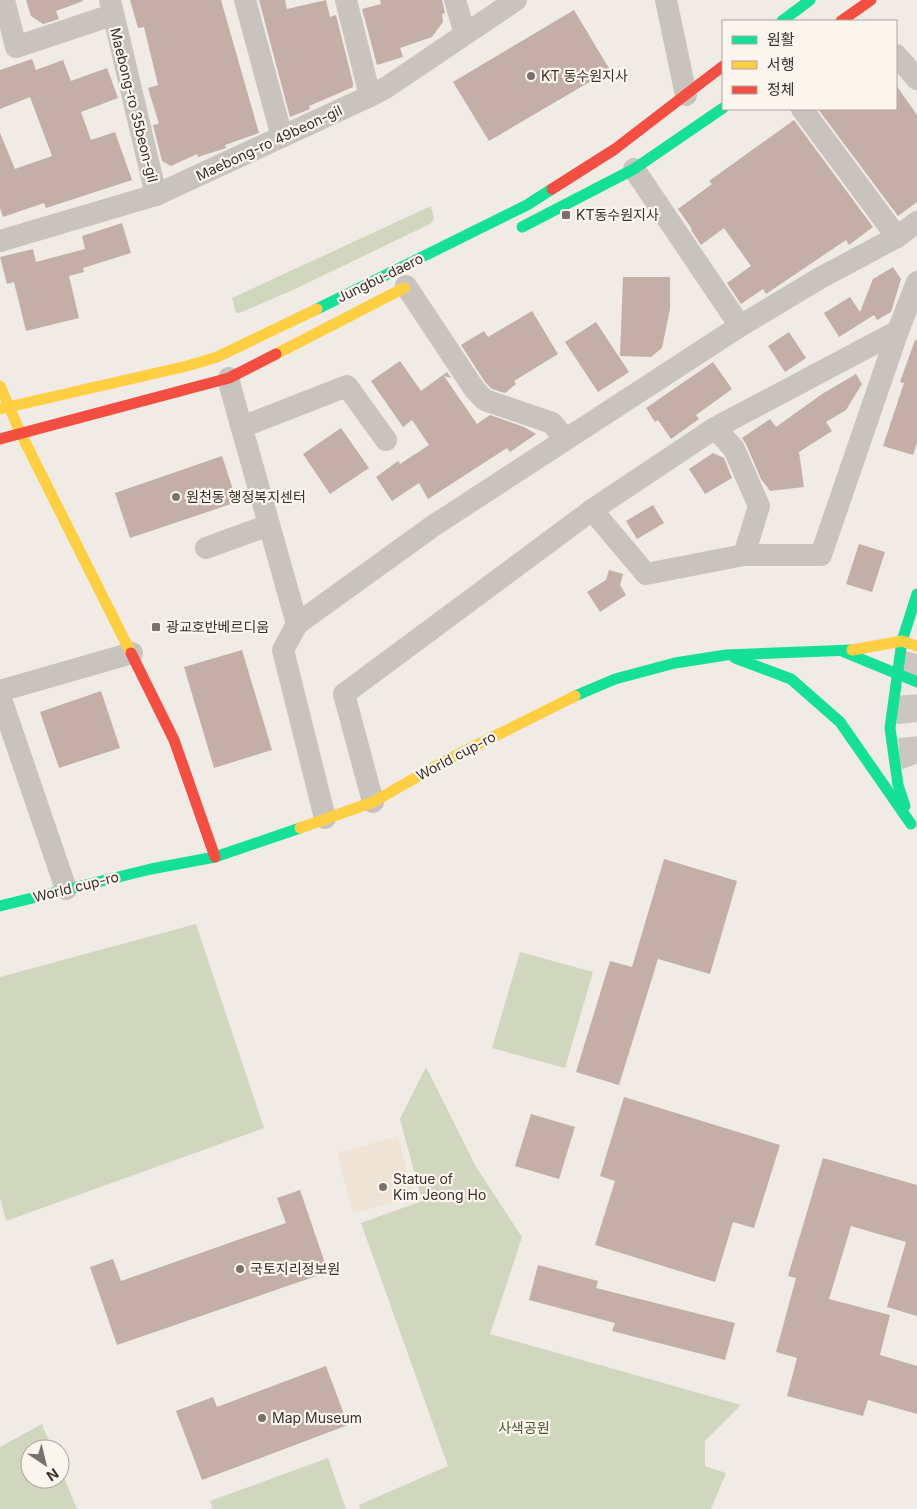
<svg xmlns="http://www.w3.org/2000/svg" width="917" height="1509" font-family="Inter,'Noto Sans KR',sans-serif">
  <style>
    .green { fill: #d1d6bf }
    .plaza { fill: #eee3d5 }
    .building { fill: #c3afa7 }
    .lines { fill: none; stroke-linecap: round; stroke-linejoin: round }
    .secondary-tunnel { stroke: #ccc6c0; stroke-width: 28; stroke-dasharray: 28 14; stroke-linecap: butt }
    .street { stroke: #c9c3be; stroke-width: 22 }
    .fast { stroke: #16e098; stroke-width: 11 }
    .slow { stroke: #ffcf43; stroke-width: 11 }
    .jam { stroke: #f24e42; stroke-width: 11 }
    .poi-dot { fill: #7a716c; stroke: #fbf5ee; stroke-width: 2 }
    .labels { text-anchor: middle; stroke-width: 4.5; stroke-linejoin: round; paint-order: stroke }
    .poi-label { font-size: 14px; fill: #3b302b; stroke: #fbf5ee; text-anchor: start }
    .street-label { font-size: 14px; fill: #3b302b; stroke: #fbf5ee }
    .park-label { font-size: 14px; fill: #4a5a2e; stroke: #fbf5ee }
  </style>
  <rect width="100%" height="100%" fill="#f0ebe5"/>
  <g class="green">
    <polygon points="431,206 434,219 430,224 295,289 242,312 236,313 232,298"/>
    <polygon points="196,924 264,1128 6,1221 0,1198 0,977"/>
    <polygon points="520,952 593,972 565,1068 492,1048"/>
    <polygon points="426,1067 476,1167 522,1237 490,1334 741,1405 705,1441 705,1466 726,1473 711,1509 360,1509 359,1505 448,1466 361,1223 422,1201 400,1119"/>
    <polygon points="42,1424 52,1449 30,1449 30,1479 60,1479 60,1468 77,1509 0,1509 0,1447"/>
    <polygon points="328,1458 346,1509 213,1509 210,1501"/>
  </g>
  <polygon class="plaza" points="398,1136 414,1197 353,1213 337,1153"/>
  <g class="building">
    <polygon points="26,0 82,0 83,1 56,11 59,19 43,24 31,16"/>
    <polygon points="130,0 221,0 259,133 225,145 226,148 198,157 197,154 171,166 162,161 153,125 159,124 148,88 158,85 144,27 138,28"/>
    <polygon points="259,0 285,0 287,9 326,0 330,17 336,15 353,83 353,87 309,106 310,109 290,117"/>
    <polygon points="380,0 442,0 445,13 442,14 443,22 432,37 400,48 403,57 377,65 362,9 381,4"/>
    <polygon points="574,10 610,70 489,141 453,82"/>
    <polygon points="32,59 36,70 63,60 71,81 107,68 118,98 81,112 91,140 115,132 132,180 46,208 44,203 3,217 0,208 0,133 15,169 52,156 30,97 0,109 0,70"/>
    <polygon points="896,85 917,115 917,202 898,216 818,109 896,109"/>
    <polygon points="794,120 873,227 849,245 846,240 766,294 763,289 741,304 727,283 751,266 724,228 701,245 691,230 692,229 678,209 712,184 709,181"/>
    <polygon points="122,223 131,253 83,268 84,272 69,276 79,318 26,331 14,282 7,284 0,257 33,249 36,262 85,249 82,236"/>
    <polygon points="893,267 901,279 891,312 877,320 874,315 839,337 824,313 850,297 860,312 873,279"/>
    <polygon points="623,277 670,277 670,309 662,348 651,357 620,356"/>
    <polygon points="532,311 558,354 514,381 516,384 505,393 492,389 485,382 461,345 484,331 488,337"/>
    <polygon points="596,322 629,372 598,392 565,342"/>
    <polygon points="789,332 806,358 785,372 768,346"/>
    <polygon points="915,340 917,340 917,443 913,455 883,446 904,383 900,382"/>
    <polygon points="400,361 421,391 447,372 451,378 444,376 477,424 490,415 524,427 536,434 510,452 507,448 428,499 419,483 392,501 376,477 398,461 400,464 429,445 412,420 403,427 371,381"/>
    <polygon points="713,362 732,389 696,415 699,419 671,439 658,420 655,422 646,408"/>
    <polygon points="856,374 862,384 846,410 826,422 832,431 799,452 804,487 770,491 761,479 746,444 742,438 770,419 776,427 822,394"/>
    <polygon points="341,428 369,468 330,494 303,454"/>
    <polygon points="713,453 724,458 732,478 705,494 689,469"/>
    <polygon points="222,456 237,502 130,538 115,493"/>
    <polygon points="653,505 664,523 637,539 626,521"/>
    <polygon points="859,544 885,552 872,592 846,584"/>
    <polygon points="609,570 623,574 620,585 626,595 600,612 587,592 606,580"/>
    <polygon points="242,650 272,750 214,768 184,667"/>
    <polygon points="101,691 120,748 59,768 40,712"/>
    <polygon points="664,859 737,881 710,974 658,959 619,1085 576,1072 610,961 632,967"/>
    <polygon points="624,1097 780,1145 754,1228 733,1222 715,1282 595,1245 615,1181 600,1176"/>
    <polygon points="531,1114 575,1127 559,1179 515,1166"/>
    <polygon points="823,1158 917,1185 917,1316 887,1307 906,1242 851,1226 829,1299 890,1315 880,1355 917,1366 917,1414 868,1400 863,1416 787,1396 797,1358 776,1352 796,1278 788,1276"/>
    <polygon points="300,1190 328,1272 117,1345 90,1267 113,1259 121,1281 286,1223 277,1198"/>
    <polygon points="538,1265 598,1281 596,1288 735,1323 725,1360 612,1331 615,1323 529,1300"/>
    <polygon points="326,1366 348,1425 202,1480 176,1411 213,1397 217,1407"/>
  </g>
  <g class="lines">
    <polyline class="secondary-tunnel" points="917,654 908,690 914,760 917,768"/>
    <g class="street">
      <polyline points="4,0 16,47 112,15"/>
      <polyline points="110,0 156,195"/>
      <polyline points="245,0 282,137"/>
      <polyline points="346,0 370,96"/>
      <polyline points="455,0 465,34"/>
      <polyline points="666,0 686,95"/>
      <polyline points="896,55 917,79"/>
      <polyline points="802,109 897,237"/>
      <polyline points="634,169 740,326"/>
      <polyline points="0,241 156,195 370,96 387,87 516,0"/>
      <polyline points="406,286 475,390 485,400 552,423 565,439"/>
      <polyline points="229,378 230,386 297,624 433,526 740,326 820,278 897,237 917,222"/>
      <polyline points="242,427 347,386 386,440"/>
      <polyline points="715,428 734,449 759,506 744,555"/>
      <polyline points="592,510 646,574 744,555 821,555 898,331 917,282"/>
      <polyline points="206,548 269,525"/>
      <polyline points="297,624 283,650 325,818"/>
      <polyline points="0,691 132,653"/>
      <polyline points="0,696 66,889"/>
      <polyline points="373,802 344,694 592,510 715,428 898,331"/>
    </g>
    <g class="fast">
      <polyline points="782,21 810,0"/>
      <polyline points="522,227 634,169 723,108"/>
      <polyline points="317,309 527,205 552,189"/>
      <polyline points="844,652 917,682"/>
      <polyline points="735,658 791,679 840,722 911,824"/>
      <polyline points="575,696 615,679 675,663 726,655 852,650"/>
      <polyline points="905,806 898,785 890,728 902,641 917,594"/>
      <polyline points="0,906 151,869 215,857 300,828"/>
    </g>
    <g class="slow">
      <polyline points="276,354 404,288"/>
      <polyline points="0,386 21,434 131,653"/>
      <polyline points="0,409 187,366 217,357 317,309"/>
      <polyline points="852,650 902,641 917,646"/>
      <polyline points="300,828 373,802 443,762 575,696"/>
    </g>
    <g class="jam">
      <polyline points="841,21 871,0"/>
      <polyline points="552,189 615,149 723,66"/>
      <polyline points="0,439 229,378 276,354"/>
      <polyline points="131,653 174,740 215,857"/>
    </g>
  </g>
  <g class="poi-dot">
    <circle cx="531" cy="76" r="5"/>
    <rect x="561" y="210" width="10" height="10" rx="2.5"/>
    <circle cx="176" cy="497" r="5"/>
    <rect x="151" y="622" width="10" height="10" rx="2.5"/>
    <circle cx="383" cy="1187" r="5"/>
    <circle cx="240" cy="1269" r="5"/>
    <circle cx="262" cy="1418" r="5"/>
  </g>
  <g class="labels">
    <g class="poi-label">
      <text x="541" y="81">KT 동수원지사</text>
      <text x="576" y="220">KT동수원지사</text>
      <text x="186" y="502">원천동 행정복지센터</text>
      <text x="166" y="632">광교호반베르디움</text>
      <text x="393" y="1184">Statue of<tspan x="393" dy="16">Kim Jeong Ho</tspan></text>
      <text x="250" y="1274">국토지리정보원</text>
      <text x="272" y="1423">Map Museum</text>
    </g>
    <g class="street-label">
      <text transform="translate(134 105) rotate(76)" y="5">Maebong-ro 35beon-gil</text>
      <text transform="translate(269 143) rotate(-25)" y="5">Maebong-ro 49beon-gil</text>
      <text transform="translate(380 278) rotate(-26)" y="5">Jungbu-daero</text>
      <text transform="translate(456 756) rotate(-28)" y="5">World cup-ro</text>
      <text transform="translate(76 887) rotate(-14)" y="5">World cup-ro</text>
    </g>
    <g class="park-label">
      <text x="524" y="1433">사색공원</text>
    </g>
  </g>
  <rect x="722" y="20" width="175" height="90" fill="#fbf5ee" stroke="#aea6a0"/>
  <rect x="732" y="36" width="25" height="8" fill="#16e098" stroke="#aea6a0"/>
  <text x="767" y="45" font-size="15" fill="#3b302b">원활</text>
  <rect x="732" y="61" width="25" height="8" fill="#ffcf43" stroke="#aea6a0"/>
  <text x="767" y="70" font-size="15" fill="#3b302b">서행</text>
  <rect x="732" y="86" width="25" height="8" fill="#f24e42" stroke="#aea6a0"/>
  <text x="767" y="95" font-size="15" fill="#3b302b">정체</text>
  <g transform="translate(45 1464) rotate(145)"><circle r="24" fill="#fbf5ee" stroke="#aea6a0"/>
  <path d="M0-4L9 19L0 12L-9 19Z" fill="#7a716c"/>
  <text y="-8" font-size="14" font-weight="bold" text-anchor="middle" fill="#3b302b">N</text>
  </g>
</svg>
